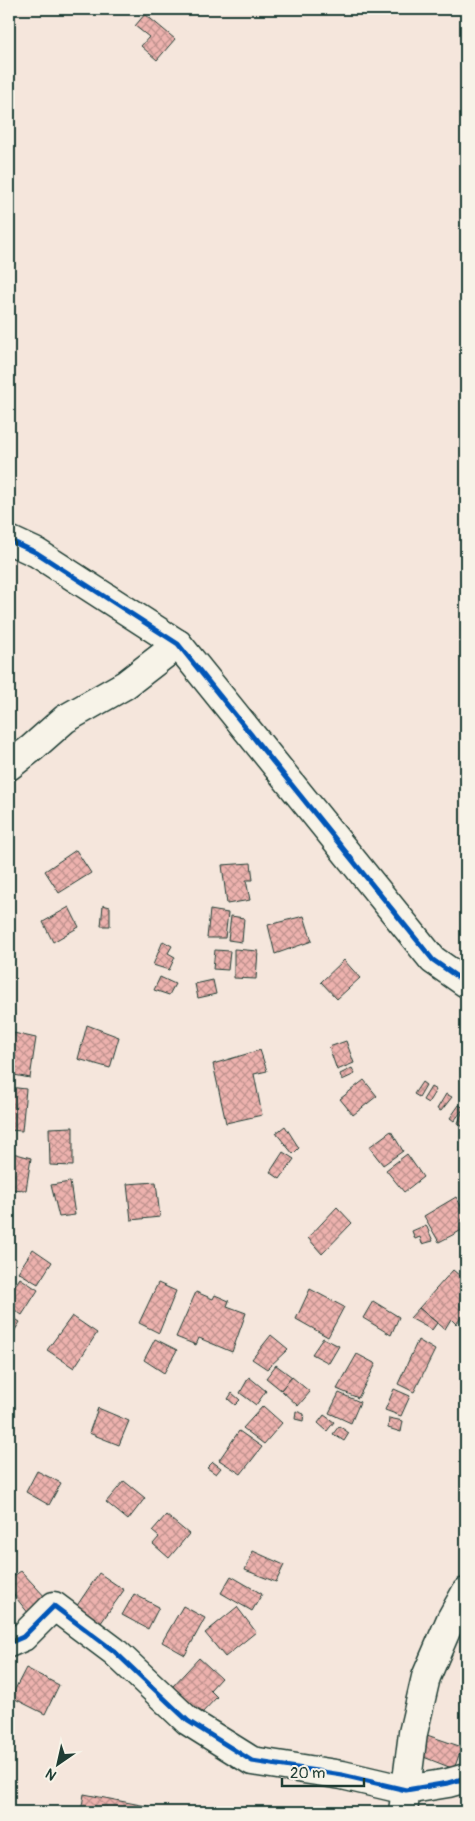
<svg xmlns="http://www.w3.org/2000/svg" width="475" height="1821" font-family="Pangolin,sans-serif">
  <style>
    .building { fill: url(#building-cross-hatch); stroke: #1f3d34 }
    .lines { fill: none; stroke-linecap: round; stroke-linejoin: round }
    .minor-casing { stroke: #1f3d34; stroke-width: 31 }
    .minor { stroke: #f7f3e8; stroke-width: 28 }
    .cycleway-casing { stroke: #f7f3e8; stroke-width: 8 }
    .cycleway { stroke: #0057b8; stroke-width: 5 }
  </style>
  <defs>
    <pattern id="building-cross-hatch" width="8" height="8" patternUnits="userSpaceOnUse" patternTransform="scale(1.25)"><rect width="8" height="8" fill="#edb2ae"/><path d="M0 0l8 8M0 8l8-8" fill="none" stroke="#bf928e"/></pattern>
  </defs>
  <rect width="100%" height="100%" fill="#f5e6dc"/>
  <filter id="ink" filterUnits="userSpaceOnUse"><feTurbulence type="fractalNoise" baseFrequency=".02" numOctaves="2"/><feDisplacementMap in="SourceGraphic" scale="10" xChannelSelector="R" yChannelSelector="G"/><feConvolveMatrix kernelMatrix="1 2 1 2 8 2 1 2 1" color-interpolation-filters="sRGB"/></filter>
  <g filter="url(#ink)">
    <g class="building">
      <polygon points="145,14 175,39 157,60 141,46 149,37 135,26"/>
      <polygon points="76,850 91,873 59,893 45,871"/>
      <polygon points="251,863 253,880 246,880 250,900 227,904 222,865"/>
      <polygon points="103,905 110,907 110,926 101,926"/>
      <polygon points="69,907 79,927 53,942 43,922"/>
      <polygon points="210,910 228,913 225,938 207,938"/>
      <polygon points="231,916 244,918 242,942 228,940"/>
      <polygon points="304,916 312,941 275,954 268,925"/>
      <polygon points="163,941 172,946 168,953 175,957 169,970 153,965"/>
      <polygon points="234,949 258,951 256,979 234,978"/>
      <polygon points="215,950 230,951 228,970 213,969"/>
      <polygon points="344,960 360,978 337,999 321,982"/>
      <polygon points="160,977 175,984 169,995 154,990"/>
      <polygon points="213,980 216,994 198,998 195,984"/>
      <polygon points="87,1025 119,1037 110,1068 78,1059"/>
      <polygon points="9,1032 36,1038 30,1078 9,1074"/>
      <polygon points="346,1041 354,1063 337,1070 329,1047"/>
      <polygon points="260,1050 267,1071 254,1074 262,1115 226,1123 213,1064"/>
      <polygon points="352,1068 355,1074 342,1080 340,1074"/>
      <polygon points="364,1080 377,1096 353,1115 340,1099"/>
      <polygon points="422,1082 426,1085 419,1097 414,1094"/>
      <polygon points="9,1087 26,1089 22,1131 9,1130"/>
      <polygon points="431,1087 436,1090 428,1103 423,1100"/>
      <polygon points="446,1094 452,1097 441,1111 437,1109"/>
      <polygon points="459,1105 464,1108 454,1121 450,1118"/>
      <polygon points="464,1108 466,1109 466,1122 463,1127 458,1123"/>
      <polygon points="285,1126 299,1148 293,1154 276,1133"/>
      <polygon points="73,1127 73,1166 50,1165 49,1128"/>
      <polygon points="391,1131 403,1151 383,1165 369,1147"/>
      <polygon points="9,1152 31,1158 26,1190 9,1189"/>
      <polygon points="283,1152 294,1159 280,1179 270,1172"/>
      <polygon points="407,1154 423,1177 404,1192 386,1170"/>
      <polygon points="70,1182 75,1215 59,1217 51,1185"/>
      <polygon points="156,1182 160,1217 131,1220 127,1184"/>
      <polygon points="456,1197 466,1215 466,1218 461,1220 466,1228 439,1242 424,1216"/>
      <polygon points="337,1207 352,1223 322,1254 308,1238"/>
      <polygon points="426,1225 433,1241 422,1244 420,1237 415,1239 412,1231"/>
      <polygon points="33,1249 52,1262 38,1284 18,1272"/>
      <polygon points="453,1270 466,1281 466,1300 461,1306 466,1312 456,1324 451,1319 445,1329 419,1308"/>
      <polygon points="20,1278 38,1290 22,1315 9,1306 9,1294"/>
      <polygon points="158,1283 176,1291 159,1333 139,1323"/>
      <polygon points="310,1289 344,1307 328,1337 296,1319"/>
      <polygon points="196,1292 213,1299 215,1295 229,1301 227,1306 246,1313 232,1352 199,1338 196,1345 176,1337"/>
      <polygon points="373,1301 399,1317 391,1335 363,1318"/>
      <polygon points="419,1308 437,1323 432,1330 410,1318"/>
      <polygon points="9,1315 20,1322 10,1338 9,1337"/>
      <polygon points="72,1316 97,1333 74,1368 47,1350"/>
      <polygon points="271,1335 288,1349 267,1369 252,1359"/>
      <polygon points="323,1338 339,1346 329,1363 312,1354"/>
      <polygon points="155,1339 177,1350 164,1373 144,1360"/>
      <polygon points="418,1340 435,1350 414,1392 398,1384"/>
      <polygon points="357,1354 376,1364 358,1398 337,1389"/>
      <polygon points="276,1365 292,1377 281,1390 266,1378"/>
      <polygon points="249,1377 266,1391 256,1405 240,1393"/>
      <polygon points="292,1377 310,1392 298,1406 281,1390"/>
      <polygon points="394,1389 410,1396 401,1416 385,1410"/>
      <polygon points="232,1393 240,1400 235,1405 228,1399"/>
      <polygon points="339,1393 360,1402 351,1423 329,1413"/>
      <polygon points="263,1406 282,1423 264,1444 243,1428"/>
      <polygon points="98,1408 129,1421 119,1445 89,1433"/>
      <polygon points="296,1411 304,1414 303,1421 295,1419"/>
      <polygon points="324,1415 334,1422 327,1431 318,1423"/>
      <polygon points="389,1418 403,1421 401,1432 388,1428"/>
      <polygon points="339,1426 349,1433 344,1441 333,1434"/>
      <polygon points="239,1431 262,1447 241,1474 219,1460"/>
      <polygon points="213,1462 221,1468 216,1474 207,1468"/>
      <polygon points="37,1471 61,1483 49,1505 26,1492"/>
      <polygon points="124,1481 145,1498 128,1520 106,1502"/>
      <polygon points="166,1515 189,1534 169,1558 153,1544 159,1537 152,1531"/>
      <polygon points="253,1551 284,1565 276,1582 245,1570"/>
      <polygon points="21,1571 47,1599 29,1614 9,1589 9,1579"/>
      <polygon points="99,1573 124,1590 98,1627 74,1610"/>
      <polygon points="231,1576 262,1594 252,1611 221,1593"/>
      <polygon points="134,1594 159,1607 148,1629 122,1615"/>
      <polygon points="183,1606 205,1618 185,1655 162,1642"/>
      <polygon points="237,1607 256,1632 225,1657 205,1633"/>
      <polygon points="199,1658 221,1678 210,1690 217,1697 201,1714 172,1687"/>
      <polygon points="26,1668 59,1685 45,1714 11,1697"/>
      <polygon points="424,1734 462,1747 454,1769 416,1754"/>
      <polygon points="84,1794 151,1807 150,1812 81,1812"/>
    </g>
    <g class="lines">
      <defs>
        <g id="minor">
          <polyline points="9,540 37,553 178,644 433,960 466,983"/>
          <polyline points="9,766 32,748 65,719 125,685 178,644"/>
          <polyline points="9,1643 23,1637 54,1606 114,1651 188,1721 252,1761 342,1775 406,1790 448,1783 466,1778"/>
          <polyline points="403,1812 413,1733 426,1677 451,1619 466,1592"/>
        </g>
      </defs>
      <use href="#minor" class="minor-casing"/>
      <use href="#minor" class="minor"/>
      <defs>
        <g id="cycleway">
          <polyline points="9,540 37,553 178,644 433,960 466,983"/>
          <polyline points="9,1643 23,1637 54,1606 114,1651 188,1721 252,1761 342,1775 406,1790 448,1783 466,1778"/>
        </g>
      </defs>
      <use href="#cycleway" class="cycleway-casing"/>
      <use href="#cycleway" class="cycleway"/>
    </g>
  </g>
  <rect width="475" height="1821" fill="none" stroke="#f7f3e8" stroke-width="30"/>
  <rect x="15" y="15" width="445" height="1791" fill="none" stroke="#1f3d34" stroke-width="2" filter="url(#ink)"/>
  <g transform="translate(58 1764) rotate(214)" stroke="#f7f3e8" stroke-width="4" paint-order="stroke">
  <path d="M0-4L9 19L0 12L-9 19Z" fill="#1f3d34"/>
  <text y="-8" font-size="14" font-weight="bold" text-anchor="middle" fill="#1f3d34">N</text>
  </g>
  <path d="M282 1778v8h82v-8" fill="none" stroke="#1f3d34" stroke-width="2.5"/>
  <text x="290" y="1778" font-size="15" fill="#1f3d34" stroke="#f7f3e8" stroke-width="4" paint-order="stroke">20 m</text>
</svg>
